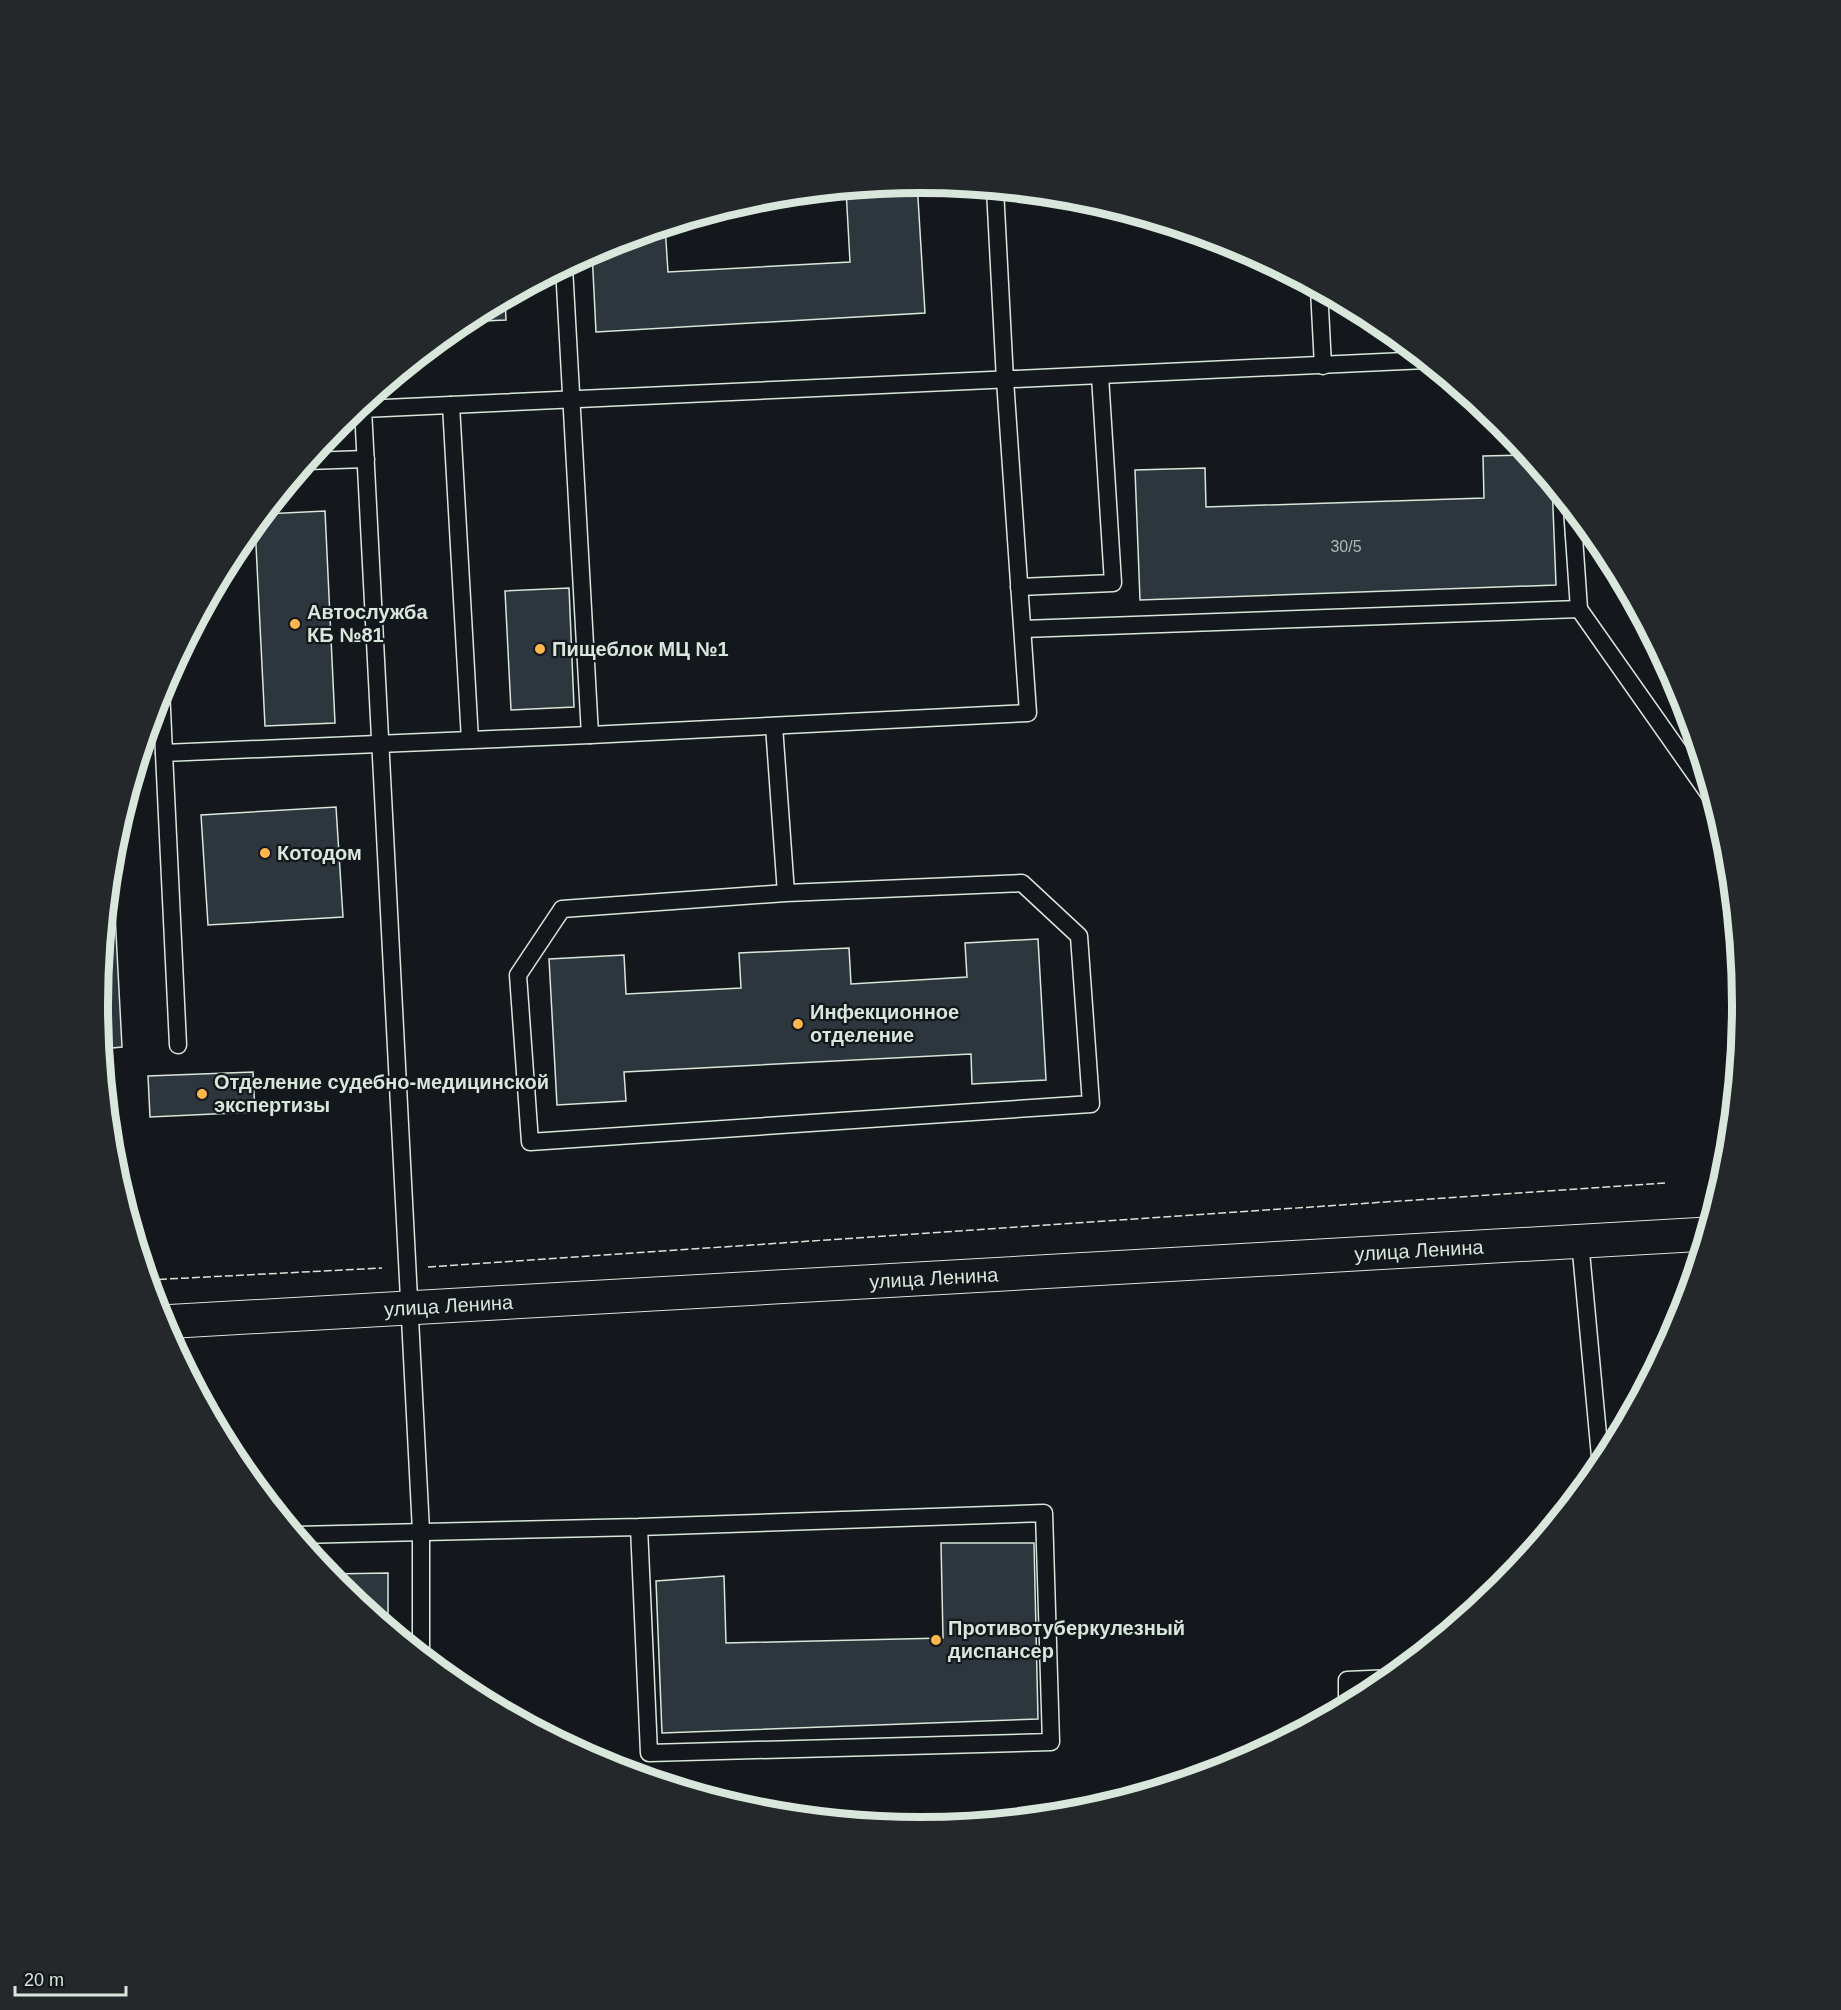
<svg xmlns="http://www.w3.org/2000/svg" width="1841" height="2010" font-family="Helvetica,sans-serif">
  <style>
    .building { fill: #2c363c; stroke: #d8e6dc; stroke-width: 1.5 }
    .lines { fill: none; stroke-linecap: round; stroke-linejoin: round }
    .lane-casing { stroke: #d8e6dc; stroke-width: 19 }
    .secondary-casing { stroke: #d8e6dc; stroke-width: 35 }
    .lane { stroke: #14181c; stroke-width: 16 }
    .secondary { stroke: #14181c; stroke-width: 33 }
    .fence { stroke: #d8e6dc; stroke-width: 1.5; stroke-dasharray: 8 3; stroke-linecap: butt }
    .poi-dot { fill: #ffb74d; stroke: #14181c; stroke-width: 2 }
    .labels { text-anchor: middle; stroke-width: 4.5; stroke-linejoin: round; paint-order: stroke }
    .number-label { font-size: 16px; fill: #adbab4 }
    .poi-label { font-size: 20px; font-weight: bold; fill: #d8e6dc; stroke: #14181c; text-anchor: start }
    .street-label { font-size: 20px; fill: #d8e6dc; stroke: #14181c }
    .rim { fill: none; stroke: #d8e6dc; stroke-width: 8 }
  </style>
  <rect width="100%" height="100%" fill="#14181c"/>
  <g class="building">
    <polygon points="917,182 925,313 596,332 592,252 606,245 665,226 668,272 850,262 846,189"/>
    <polygon points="505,298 506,320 461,322 464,321"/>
    <polygon points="1528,455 1552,483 1556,585 1140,600 1135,470 1205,468 1206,507 1484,498 1483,456"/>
    <polygon points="325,511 335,723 265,726 255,525 264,514"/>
    <polygon points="569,588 574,707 511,710 505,591"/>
    <polygon points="336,807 343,917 208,925 201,815"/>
    <polygon points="112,857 122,1047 102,1049 98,1005"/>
    <polygon points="1038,939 1046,1080 972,1084 971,1054 624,1072 626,1101 557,1105 549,959 624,955 626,994 741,988 739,953 849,948 851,984 967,977 965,943"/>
    <polygon points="253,1072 255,1112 150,1117 148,1076"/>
    <polygon points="941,1543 1034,1543 1038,1719 662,1733 656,1581 724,1576 726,1643 943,1638"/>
    <polygon points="388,1573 388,1628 338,1587 328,1574"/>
  </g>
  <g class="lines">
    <defs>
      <g id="lane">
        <polyline points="564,267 590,735"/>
        <polyline points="1319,289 1323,366"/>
        <polyline points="451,405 470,740"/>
        <polyline points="307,461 366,459"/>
        <polyline points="1572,508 1579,609"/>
        <polyline points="1574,535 1594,534"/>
        <polyline points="1019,587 1113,583 1100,376"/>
        <polyline points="1023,629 1579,609 1714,801"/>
        <polyline points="161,688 164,753"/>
        <polyline points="774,726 786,893 562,909 518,975 530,1142 1091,1104 1079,936 1022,883 786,893"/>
        <polyline points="1734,904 1741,1035"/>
        <polyline points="178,1045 164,753 590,735 1028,713 1005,380 995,189"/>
        <polyline points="1580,1241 1601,1467"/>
        <polyline points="296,1535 639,1527 1044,1513 1051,1742 649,1753 639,1527"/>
        <polyline points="415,1650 421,1649 421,1531 363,409 1426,360"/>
        <polyline points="1347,1706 1347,1680 1392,1678"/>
      </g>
      <g id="secondary">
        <path id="s1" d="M161,1322L1707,1234"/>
      </g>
    </defs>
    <use href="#lane" class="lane-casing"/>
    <use href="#secondary" class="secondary-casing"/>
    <use href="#lane" class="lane"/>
    <use href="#secondary" class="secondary"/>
    <g class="fence">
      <polyline points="1709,1181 1723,1180"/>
      <polyline points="428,1267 1665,1183"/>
      <polyline points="148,1280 382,1268"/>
    </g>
  </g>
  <g class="poi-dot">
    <circle cx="295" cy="624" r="6"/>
    <circle cx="540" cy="649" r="6"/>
    <circle cx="265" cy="853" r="6"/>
    <circle cx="798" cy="1024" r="6"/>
    <circle cx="202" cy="1094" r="6"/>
    <circle cx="936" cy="1640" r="6"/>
  </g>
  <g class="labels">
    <g class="number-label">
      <text x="1346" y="552">30/5</text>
    </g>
    <g class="poi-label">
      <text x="307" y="619">Автослужба<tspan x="307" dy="23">КБ №81</tspan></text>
      <text x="552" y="656">Пищеблок МЦ №1</text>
      <text x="277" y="860">Котодом</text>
      <text x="810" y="1019">Инфекционное<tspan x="810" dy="23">отделение</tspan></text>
      <text x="214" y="1089">Отделение судебно-медицинской<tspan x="214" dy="23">экспертизы</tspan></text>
      <text x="948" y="1635">Противотуберкулезный<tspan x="948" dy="23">диспансер</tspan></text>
    </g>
    <g class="street-label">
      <text dy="7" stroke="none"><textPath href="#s1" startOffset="1260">улица Ленина</textPath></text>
      <text dy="7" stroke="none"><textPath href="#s1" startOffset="774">улица Ленина</textPath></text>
      <text dy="7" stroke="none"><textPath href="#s1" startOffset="288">улица Ленина</textPath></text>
    </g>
  </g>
  <path d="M0 0H1841V2010H0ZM108 1005a812 812 0 1 1 1624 0a812 812 0 1 1-1624 0Z" fill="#24282b" fill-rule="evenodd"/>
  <path class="rim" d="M108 1005a812 812 0 1 1 1624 0a812 812 0 1 1-1624 0Z"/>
  <path d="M15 1986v9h111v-9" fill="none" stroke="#d8e6dc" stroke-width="3"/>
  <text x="24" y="1986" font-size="18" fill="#d8e6dc" stroke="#14181c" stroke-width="4.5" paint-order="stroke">20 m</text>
</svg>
